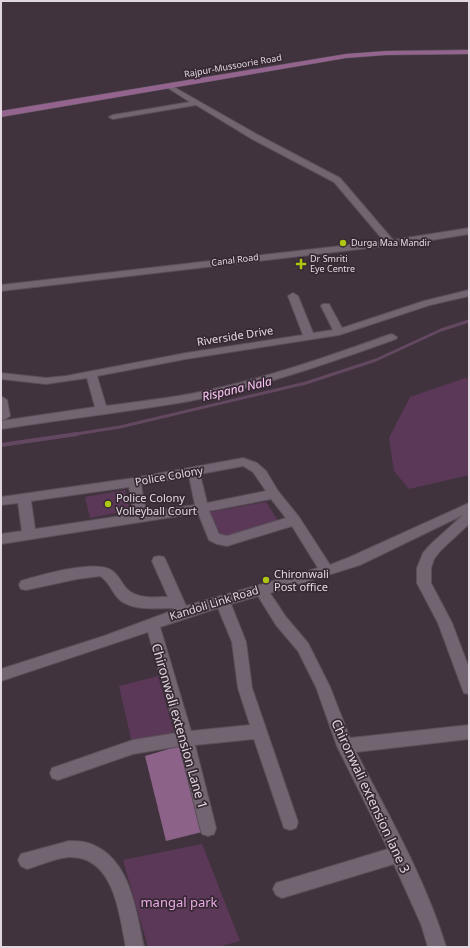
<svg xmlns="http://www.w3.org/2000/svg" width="470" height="948" font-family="'Noto Sans',sans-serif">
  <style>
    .green { fill: #5c3858 }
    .forest { fill: #8d6288 }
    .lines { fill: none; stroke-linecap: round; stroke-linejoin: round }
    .stream-far1 { stroke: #644862; stroke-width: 3 }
    .stream { stroke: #644862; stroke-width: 4 }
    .minor-casing { stroke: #5a4f59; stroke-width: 2 }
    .major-casing { stroke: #5a4f59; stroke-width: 1 }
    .minor { fill: #726470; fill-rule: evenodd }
    .major { fill: #93648e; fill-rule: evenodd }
    .poi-dot { fill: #acc613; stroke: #362934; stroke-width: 1.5 }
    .labels { text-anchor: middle; stroke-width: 3.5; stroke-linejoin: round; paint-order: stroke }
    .far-street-label { font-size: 9px; fill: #e1d8df; stroke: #362934 }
    .far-poi-label { font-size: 9px; fill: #e1d8df; stroke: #362934; text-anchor: start }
    .street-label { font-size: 11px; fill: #e1d8df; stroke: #362934 }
    .poi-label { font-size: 11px; fill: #e1d8df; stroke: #362934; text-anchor: start }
    .water-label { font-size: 12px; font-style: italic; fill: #fec8f7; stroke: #362934 }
    .near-street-label { font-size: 13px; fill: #e1d8df; stroke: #362934 }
    .near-park-label { font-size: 13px; fill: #ecaae4; stroke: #362934 }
  </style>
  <rect width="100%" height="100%" fill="#40333e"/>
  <g class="green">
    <polygon points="465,378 469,379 469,475 409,489 394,471 389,438 410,397"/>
    <polygon points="125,490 130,510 90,518 85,497"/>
    <polygon points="266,502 278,521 223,539 210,512"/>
    <polygon points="158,676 174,732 132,743 119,686"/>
    <polygon points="202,844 240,941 218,947 148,947 123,860"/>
  </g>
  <polygon class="forest" points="179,746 202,832 166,841 145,756"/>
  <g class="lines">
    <polyline class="stream-far1" points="70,435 120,427 306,383 376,360 441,330 469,321"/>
    <polyline class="stream" points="1,445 77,434"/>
    <defs>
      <g id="minor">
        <polygon points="168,86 172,86 258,135 340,178 393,240 469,228 469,234 420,242 1,291 1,285 384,241 334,182 252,139 196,105 113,119 109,117 113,115 190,102 168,88"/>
        <path d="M469,290V296L430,305L339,335L186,359L97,376L106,406C134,402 162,399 190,394C258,381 324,358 388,335L392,334L397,337L396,339C329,363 260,387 190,401C127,412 64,419 1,429V421L95,407L87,378L46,384L1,379V373L46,378L66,376L186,353L303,335L288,296L293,293L298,296L313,333L333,330L321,306L323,304H329L342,328L424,301Z"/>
        <polygon points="1,396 7,400 10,416 4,420 1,419"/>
        <path d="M243,458L257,463L266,471L278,491L299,517L330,565L350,557L469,503V524L441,550L434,559L431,568V583L452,623L469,668V694L464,693L462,688L438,623L417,583V568L423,553L431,544L463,515L360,565L270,593L286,617L308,643L330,687L350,738L469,725V739L356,752C388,814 426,880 446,947H428L421,924L394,864L282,898L276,895L273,889L276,883L388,849L337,746L316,687L298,651L276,625L258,596L231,604L246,642L252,688L298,822L296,828L290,830L284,828L282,822L254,739L195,745L216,828L214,834L208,836L202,834L200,828L180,746L133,754L58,780L52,778L50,773L52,768L58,766L133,740L176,733L148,632L1,681V669L104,636L174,610L173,608C155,608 128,612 116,596C111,589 108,581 100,576L77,579L26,590L21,589L19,585L21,581C41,575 90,561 109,569C116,572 119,578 123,584C133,600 152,597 168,597L152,561L154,557L159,556L164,557L166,561L186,606L318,568L292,526L227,546L217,544L209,540L198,513L1,544V534L22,531L18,503L1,505V497L134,478ZM243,466L253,472L266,491L207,503L200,474ZM189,476L195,505L146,512L141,485ZM129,487L134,514L35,529L31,501ZM271,499L286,518L227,536L219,534L209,511ZM218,608L232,642L238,688L250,725L191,731L160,627Z"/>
        <path d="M69,841C75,841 82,841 88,843C130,856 136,910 144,947H126C119,913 114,856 69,857C55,858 41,865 27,869L21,866L18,860L21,854Z"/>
      </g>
      <polygon id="major" points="469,50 469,54 386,55 346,58 1,117 1,111 346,54 386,51"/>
    </defs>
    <use href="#minor" class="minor-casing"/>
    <use href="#major" class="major-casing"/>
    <use href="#minor" class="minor"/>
    <use href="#major" class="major"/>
  </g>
  <g class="poi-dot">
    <circle cx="343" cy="243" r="4"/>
    <path d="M299 258h4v4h4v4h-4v4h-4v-4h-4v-4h4z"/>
    <circle cx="108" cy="504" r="4"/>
    <circle cx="266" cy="580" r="4"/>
  </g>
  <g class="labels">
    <g class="far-street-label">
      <text transform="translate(233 66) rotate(-10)" y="3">Rajpur-Mussoorie Road</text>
      <text transform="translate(235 260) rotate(-7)" y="3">Canal Road</text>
    </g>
    <g class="far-poi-label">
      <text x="351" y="246">Durga Maa Mandir</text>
      <text x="310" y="262">Dr Smriti<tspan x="310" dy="10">Eye Centre</tspan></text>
    </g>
    <g class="street-label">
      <text transform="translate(235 336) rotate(-9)" y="4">Riverside Drive</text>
      <text transform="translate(169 476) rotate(-10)" y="4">Police Colony</text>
      <text transform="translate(214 603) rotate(-17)" y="4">Kandoli Link Road</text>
    </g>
    <g class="poi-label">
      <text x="116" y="502">Police Colony<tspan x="116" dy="13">Volleyball Court</tspan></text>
      <text x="274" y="578">Chironwali<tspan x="274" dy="13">Post office</tspan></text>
    </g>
    <g class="water-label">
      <text transform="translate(237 389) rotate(-13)" y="4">Rispana Nala</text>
    </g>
    <g class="near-street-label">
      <text transform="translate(180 726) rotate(74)" y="5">Chironwali extension Lane 1</text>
      <text transform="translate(371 796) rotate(65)" y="5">Chironwali extension lane 3</text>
    </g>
    <g class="near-park-label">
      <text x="179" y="907">mangal park</text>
    </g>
  </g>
  <rect width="470" height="948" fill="none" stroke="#e1d8df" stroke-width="4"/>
</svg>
